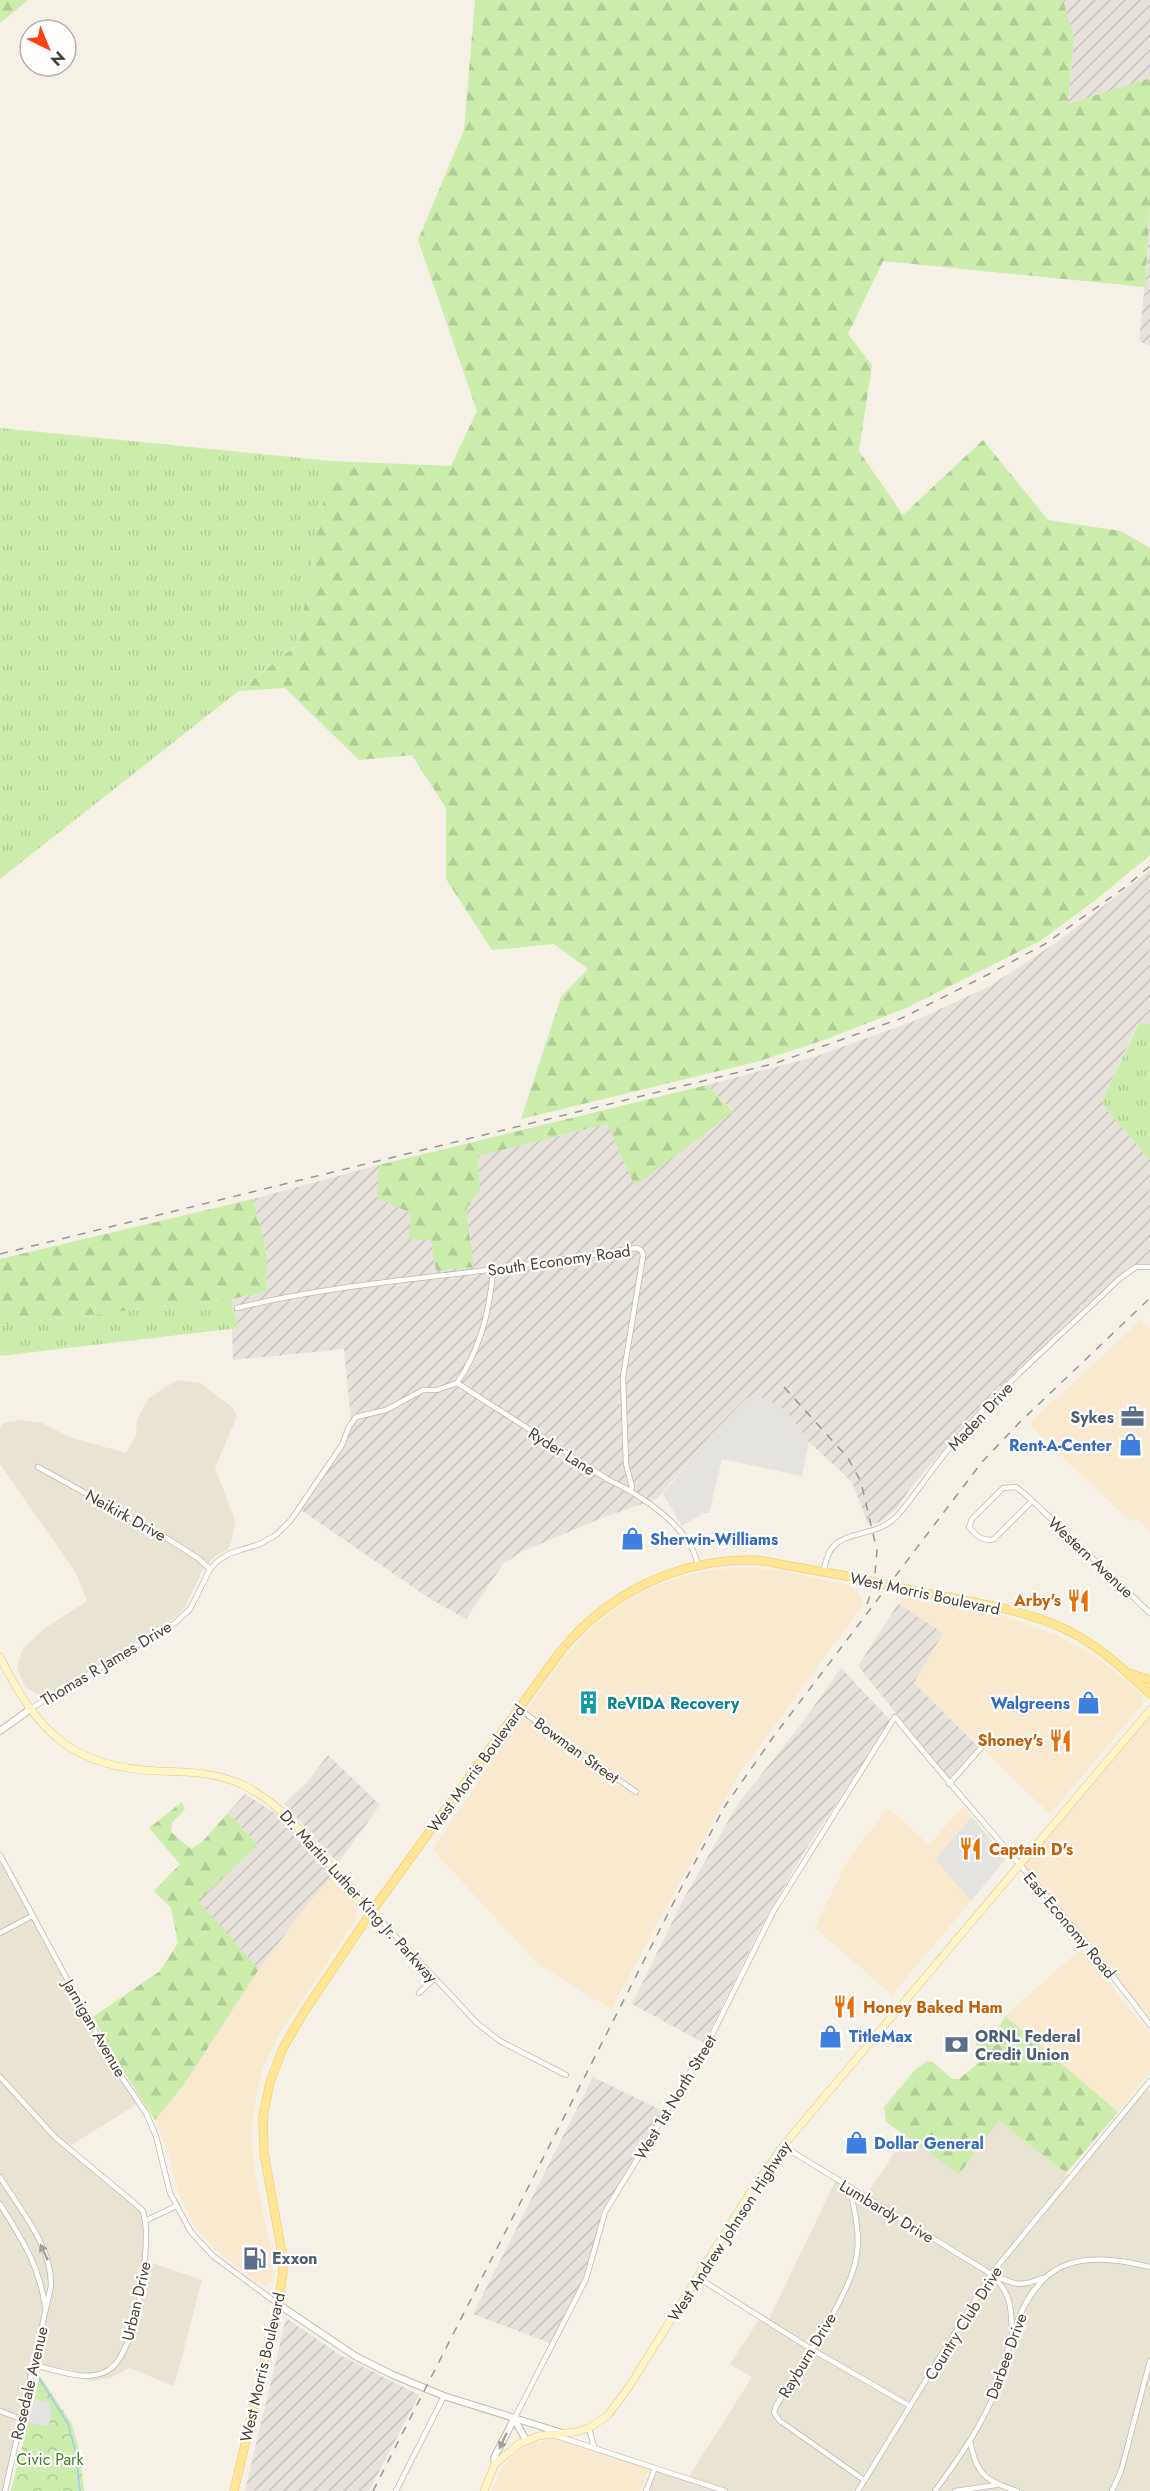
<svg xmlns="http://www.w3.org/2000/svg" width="1150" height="2491" font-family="Jost,sans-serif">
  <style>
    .residential { fill: #e9e3d4 }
    .commercial { fill: #f9e9cf }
    .industrial { fill: url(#industrial-furrows) }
    .grass { fill: url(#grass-tufts) }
    .forest { fill: url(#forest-firs) }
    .park { fill: url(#park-crowns) }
    .parking { fill: #e5e3df }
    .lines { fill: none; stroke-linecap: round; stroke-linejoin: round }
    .stream { stroke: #9dcef7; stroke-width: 1.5 }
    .minor-casing { stroke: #c1b9a8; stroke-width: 6 }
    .tertiary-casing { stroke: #c1b9a8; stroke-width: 8 }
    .secondary-casing { stroke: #d8c992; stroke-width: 8 }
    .primary-casing { stroke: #efc95a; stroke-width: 9 }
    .minor { stroke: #fff; stroke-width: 4.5 }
    .tertiary { stroke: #fff; stroke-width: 6 }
    .secondary { stroke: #fff4c6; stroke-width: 7 }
    .primary { stroke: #ffe595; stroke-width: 8 }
    .rail { stroke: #969696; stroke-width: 1.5; stroke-dasharray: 8 8; stroke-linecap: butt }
    .primary-bridge-casing { stroke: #efc95a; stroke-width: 9; stroke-linecap: butt }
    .primary-bridge { stroke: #ffe595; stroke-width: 8 }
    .oneway { fill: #a4a09a }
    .labels { text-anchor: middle; stroke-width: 4.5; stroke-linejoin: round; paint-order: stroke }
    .street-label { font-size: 16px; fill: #484235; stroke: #fff }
    .service-label { font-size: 16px; font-weight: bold; fill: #4e5e75; stroke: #fff; text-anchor: start }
    .shop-label { font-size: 16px; font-weight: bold; fill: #366cbe; stroke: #fff; text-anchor: start }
    .food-label { font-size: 16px; font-weight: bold; fill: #c56008; stroke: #fff; text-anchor: end }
    .culture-label { font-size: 16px; font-weight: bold; fill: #0d838f; stroke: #fff; text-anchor: start }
    .park-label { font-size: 16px; fill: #418022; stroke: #fff }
  </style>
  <defs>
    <pattern id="industrial-furrows" width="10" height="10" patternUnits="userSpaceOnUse" patternTransform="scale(1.5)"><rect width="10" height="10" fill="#e7e2db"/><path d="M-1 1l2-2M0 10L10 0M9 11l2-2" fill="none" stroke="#c8c3bd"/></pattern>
    <pattern id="grass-tufts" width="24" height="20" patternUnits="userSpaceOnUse" patternTransform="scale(1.5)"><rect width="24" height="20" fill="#ccedab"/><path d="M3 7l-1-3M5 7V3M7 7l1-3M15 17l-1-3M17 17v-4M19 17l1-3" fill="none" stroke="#b1cc94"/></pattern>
    <pattern id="forest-firs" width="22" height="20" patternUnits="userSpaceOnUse" patternTransform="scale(1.5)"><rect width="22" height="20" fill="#ccedab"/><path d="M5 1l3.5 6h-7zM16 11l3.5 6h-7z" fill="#b1cc94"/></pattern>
    <pattern id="park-crowns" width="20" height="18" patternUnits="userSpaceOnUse" patternTransform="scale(1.5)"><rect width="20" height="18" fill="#ccedab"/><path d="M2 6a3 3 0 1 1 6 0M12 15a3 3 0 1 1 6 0" fill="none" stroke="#b1cc94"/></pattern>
  </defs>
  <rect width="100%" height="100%" fill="#f5f1e6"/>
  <g class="residential">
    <polygon points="177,1380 200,1383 232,1407 237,1416 215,1468 235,1520 231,1543 228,1550 215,1556 202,1572 185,1607 174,1618 78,1678 40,1696 25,1687 17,1667 23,1648 48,1626 87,1601 76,1573 0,1464 0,1427 3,1423 21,1420 42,1423 69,1437 126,1453 136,1436 137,1419 149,1398"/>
    <polygon points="0,1855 113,2064 139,2103 68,2147 143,2211 146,2261 202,2280 174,2386 129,2368 111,2378 92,2381 33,2365 5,2491 0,2491"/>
    <polygon points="1145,2087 1150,2093 1150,2491 646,2491 655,2468 688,2478 752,2377 730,2364 761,2317 768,2321 836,2180 865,2197 906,2136 959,2173 999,2121 1071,2177"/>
  </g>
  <g class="commercial">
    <polygon points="1141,1320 1150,1329 1150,1532 1136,1517 1131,1522 1029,1424"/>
    <polygon points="751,1568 782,1571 852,1586 860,1595 863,1605 739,1774 611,2009 539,1965 433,1850 520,1719 561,1662 588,1631 609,1613 639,1594 661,1584 691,1574 719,1569"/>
    <polygon points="904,1598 1006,1617 1057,1635 1102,1661 1138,1691 1143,1697 1142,1705 1050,1814 914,1683 942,1633 898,1604"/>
    <polygon points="1150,1711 1150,2026 1091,1947 1020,1866"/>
    <polygon points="963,1806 972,1817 935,1859 971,1901 892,1995 815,1928 846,1863 888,1808 929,1845"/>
    <polygon points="332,1876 357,1904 357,1917 280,2032 262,2070 254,2108 251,2136 255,2174 273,2259 272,2280 265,2286 257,2282 212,2247 193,2223 180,2196 168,2153 155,2120 183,2086 259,1969 306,1906"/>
    <polygon points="1081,1949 1150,2034 1150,2071 1118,2112 1005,2016"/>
    <polygon points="548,2439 565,2440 650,2469 640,2491 492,2491 501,2469 515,2453 531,2444"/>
  </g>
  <g class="industrial">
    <polygon points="1063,0 1150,0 1150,78 1068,105 1074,37"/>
    <polygon points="1150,207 1150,346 1139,341 1147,264"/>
    <polygon points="1150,870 1150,1024 1138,1023 1101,1103 1150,1160 1150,1267 1136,1267 1118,1280 1004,1390 999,1386 912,1486 896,1509 880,1522 868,1524 852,1482 809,1442 789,1415 776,1404 747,1398 707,1439 657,1499 604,1517 521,1552 503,1564 466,1619 432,1600 301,1510 305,1499 341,1448 342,1435 351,1422 344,1349 233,1360 231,1299 266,1292 267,1255 253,1199 379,1165 378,1198 411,1213 431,1240 474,1267 466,1209 480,1190 478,1156 607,1124 635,1185 733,1111 707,1085 814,1057 914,1021 990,986 1060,940"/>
    <polygon points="898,1604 943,1633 914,1683 979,1747 951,1781 858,1666"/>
    <polygon points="841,1668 891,1721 806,1849 762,1925 704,2043 632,2004 684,1898 738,1804 802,1723"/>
    <polygon points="328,1755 380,1805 338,1863 284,1804 308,1781"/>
    <polygon points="245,1794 278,1815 334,1874 306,1906 259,1969 197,1901 258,1845 228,1813"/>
    <polygon points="593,2077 667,2113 605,2212 586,2279 553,2344 473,2314"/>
    <polygon points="286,2318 340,2355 419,2395 369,2491 245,2491"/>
  </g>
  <g class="grass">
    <polygon points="0,428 331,461 297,645 0,879"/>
    <polygon points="1139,1023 1150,1024 1150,1160 1101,1103"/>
    <polygon points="231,1299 238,1328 0,1356 0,1325"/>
  </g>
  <g class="forest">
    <polygon points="0,0 28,0 0,23"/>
    <polygon points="475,0 1063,0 1074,37 1068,104 1150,78 1150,207 1145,287 883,261 848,334 872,365 859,451 903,515 983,440 1048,520 1121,531 1150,548 1150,855 1097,899 1040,941 906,1008 824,1040 760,1061 521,1119 561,997 588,969 554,944 492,950 446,879 446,808 412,755 359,760 285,688 239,691 297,645 331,461 451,466 477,411 418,240 464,130"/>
    <polygon points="707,1085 733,1112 635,1186 607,1124 478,1156 480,1190 466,1209 474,1267 436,1271 431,1240 409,1239 411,1213 377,1198 379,1165"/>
    <polygon points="253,1199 267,1255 266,1292 231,1299 0,1325 0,1259"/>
    <polygon points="182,1802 185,1809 172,1823 171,1832 191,1849 202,1842 228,1813 258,1845 198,1901 259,1969 183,2086 155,2120 116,2060 93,2017 160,1971 178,1943 171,1908 154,1891 180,1864 149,1828"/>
    <path d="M1005,2016L1118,2112L1066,2173L999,2121L959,2174L886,2122L884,2107L915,2070L927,2061L933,2062L952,2079H959L980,2062L975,2039C991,2037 999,2029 1005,2016Z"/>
  </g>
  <polygon class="park" points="40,2376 72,2424 80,2454 84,2491 11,2491"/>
  <g class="parking">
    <polygon points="760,1397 776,1404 789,1415 809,1442 802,1476 722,1459 709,1513 704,1513 682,1526 663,1494 707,1439 747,1398"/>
    <polygon points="972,1817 1002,1853 1005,1860 971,1901 935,1859"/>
    <polygon points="34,2399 49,2402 52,2415 48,2426 28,2423"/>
  </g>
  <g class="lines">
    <polyline class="stream" points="39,2378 68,2424 76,2454 80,2491"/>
    <defs>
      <g id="minor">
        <path d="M237,1308C322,1287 409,1280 496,1269C543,1263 590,1255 637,1248L642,1251L643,1256L623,1377L626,1464L632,1487L630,1490"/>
        <path d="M457,1383L607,1479C641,1495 691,1527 698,1566"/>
        <path d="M457,1383C480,1350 490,1309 493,1270"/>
        <polyline points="38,1467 165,1537 199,1559 210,1569"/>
        <path d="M1032,1501L994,1539C983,1542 976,1536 969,1527L972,1519L1003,1488L1016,1487L1024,1493L1150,1613"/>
        <path d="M824,1572C829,1522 870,1544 897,1516C918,1492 935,1464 956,1440C1005,1382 1064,1333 1118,1280L1136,1267H1150"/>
        <polyline points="30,1709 175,1623 190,1609 210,1569 219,1560 231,1553 260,1544 276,1535 291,1520 342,1445 349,1427 356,1417 386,1410 423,1390 437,1390 457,1383"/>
        <polyline points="519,1709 636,1792"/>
        <polyline points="949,1784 987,1741"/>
        <polyline points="0,1855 113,2064 146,2113 156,2136 170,2193 191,2232 213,2256 278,2304"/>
        <polyline points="372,1911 477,2023 500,2041 566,2075"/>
        <polyline points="0,1933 32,1916"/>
        <polyline points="419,1993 434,1979"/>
        <polyline points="0,2077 56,2138 132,2201 143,2211 145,2221 176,2206"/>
        <path d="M783,2146L991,2274C1013,2284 1019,2288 1042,2278"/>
        <path d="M0,2177C20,2210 52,2246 51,2286L5,2491"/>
        <path d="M850,2189C854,2209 860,2231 857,2253C853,2293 798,2370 776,2406L774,2413L780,2421L864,2480"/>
        <path d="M0,2204C22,2239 39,2265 45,2306"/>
        <path d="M993,2276C1012,2295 1011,2308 1012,2333"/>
        <polyline points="697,2277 811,2349 910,2406"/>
        <path d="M34,2365C57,2370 89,2384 110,2369C136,2352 150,2251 145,2221"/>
        <polyline points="0,2411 21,2419"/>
        <path d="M514,2419L586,2279L605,2212L708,2043L773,1912L895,1717C979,1821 1071,1918 1150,2025"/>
        <polyline points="589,2428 594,2447"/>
        <polyline points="557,2436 725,2491"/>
        <path d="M970,2441C976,2474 985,2481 1017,2491"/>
        <polyline points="396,2491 444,2396"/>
        <polyline points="646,2491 655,2468"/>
        <polyline points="858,2491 991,2274 1150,2081"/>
        <path d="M935,2491C959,2458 984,2423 998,2385C1004,2369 1006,2352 1012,2336C1037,2260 1076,2249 1150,2267"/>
        <polyline points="955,2491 996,2485"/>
        <polyline points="1112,2491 1121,2471 1150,2361"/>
      </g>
      <g id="tertiary">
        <polyline points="0,1731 29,1710"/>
        <polyline points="278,2304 355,2356 393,2375 444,2396 562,2433"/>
        <polyline points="514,2419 526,2440"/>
        <polyline points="495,2464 494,2458 514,2419"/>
      </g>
      <g id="secondary">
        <path d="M0,1657C37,1731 71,1768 159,1771C188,1772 216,1772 243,1785C278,1802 299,1829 324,1857C340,1876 356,1893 372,1911"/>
        <polyline points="484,2491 495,2464 519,2444 538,2436 575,2432 589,2428 608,2415 629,2387 753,2188 783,2146 1150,1710"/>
      </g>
      <g id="primary">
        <path d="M920,1592C969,1602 1022,1608 1067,1630C1099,1646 1125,1670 1150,1694"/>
        <polyline points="1131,1674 1150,1680"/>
        <path d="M234,2491L278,2304L283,2273L282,2253L264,2153L263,2117L270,2082L283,2048L304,2012L372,1911L560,1652C607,1594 677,1559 752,1560C763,1560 774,1563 784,1565C807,1569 829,1573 852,1577"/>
      </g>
    </defs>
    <use href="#minor" class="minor-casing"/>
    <use href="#tertiary" class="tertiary-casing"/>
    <use href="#secondary" class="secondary-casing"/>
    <use href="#primary" class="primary-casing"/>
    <use href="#minor" class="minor"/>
    <use href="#tertiary" class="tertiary"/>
    <use href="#secondary" class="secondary"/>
    <use href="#primary" class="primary"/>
    <g class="rail">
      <polyline points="0,1254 776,1063 902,1018 987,975 1045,944 1124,888 1150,866"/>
      <polyline points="784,1387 848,1458 861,1482 877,1551 874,1584 866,1607"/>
      <polyline points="373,2491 679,1892 725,1806 774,1736 982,1462 1020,1422 1150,1298"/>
    </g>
    <defs>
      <polyline id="primary-bridge" points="852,1577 920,1592"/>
    </defs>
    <use href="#primary-bridge" class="primary-bridge-casing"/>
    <use href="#primary-bridge" class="primary-bridge"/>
  </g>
  <defs><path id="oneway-solid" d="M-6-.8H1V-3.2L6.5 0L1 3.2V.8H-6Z" transform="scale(1.5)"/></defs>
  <g class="oneway">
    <use href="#oneway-solid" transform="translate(44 2252) rotate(-115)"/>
    <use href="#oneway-solid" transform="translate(503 2441) rotate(115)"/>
  </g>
  <defs>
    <symbol id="office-bare" viewBox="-9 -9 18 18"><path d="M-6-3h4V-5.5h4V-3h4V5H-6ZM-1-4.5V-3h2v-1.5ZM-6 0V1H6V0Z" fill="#5c6f8a" stroke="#fff" stroke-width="2.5" paint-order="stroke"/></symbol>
    <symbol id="shop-bare" viewBox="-9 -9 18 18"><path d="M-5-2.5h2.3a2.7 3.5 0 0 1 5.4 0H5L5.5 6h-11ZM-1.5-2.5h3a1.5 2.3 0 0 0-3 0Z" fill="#3f7fe0" stroke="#fff" stroke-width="2.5" paint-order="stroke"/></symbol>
    <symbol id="restaurant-bare" viewBox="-9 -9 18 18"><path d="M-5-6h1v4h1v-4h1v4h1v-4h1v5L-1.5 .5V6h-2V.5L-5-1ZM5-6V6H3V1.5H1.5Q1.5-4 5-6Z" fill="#e8710a" stroke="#fff" stroke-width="2.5" paint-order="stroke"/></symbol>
    <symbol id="building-bare" viewBox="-9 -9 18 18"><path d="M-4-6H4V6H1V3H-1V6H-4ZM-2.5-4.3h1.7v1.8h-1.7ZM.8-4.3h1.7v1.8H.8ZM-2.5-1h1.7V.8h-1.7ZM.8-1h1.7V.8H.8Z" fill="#0f9aa8" stroke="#fff" stroke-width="2.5" paint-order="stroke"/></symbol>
    <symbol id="bank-bare" viewBox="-9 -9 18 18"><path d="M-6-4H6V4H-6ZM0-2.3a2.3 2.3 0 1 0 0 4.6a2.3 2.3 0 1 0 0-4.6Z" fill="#5c6f8a" stroke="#fff" stroke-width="2.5" paint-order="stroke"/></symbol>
    <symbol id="fuel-bare" viewBox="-9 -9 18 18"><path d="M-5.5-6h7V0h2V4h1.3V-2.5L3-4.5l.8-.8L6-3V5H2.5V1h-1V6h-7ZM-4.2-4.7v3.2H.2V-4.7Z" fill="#5c6f8a" stroke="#fff" stroke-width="2.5" paint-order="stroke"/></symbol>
  </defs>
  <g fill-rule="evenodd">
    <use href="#office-bare" x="1116" y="1400" width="33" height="33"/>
    <use href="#shop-bare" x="1114" y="1428" width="33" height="33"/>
    <use href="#shop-bare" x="616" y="1522" width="33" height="33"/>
    <use href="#restaurant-bare" x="1062" y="1584" width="33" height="33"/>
    <use href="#building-bare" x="572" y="1686" width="33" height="33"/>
    <use href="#shop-bare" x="1072" y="1686" width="33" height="33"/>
    <use href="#restaurant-bare" x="1044" y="1724" width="33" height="33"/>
    <use href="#restaurant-bare" x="954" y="1832" width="33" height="33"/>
    <use href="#restaurant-bare" x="828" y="1990" width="33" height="33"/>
    <use href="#shop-bare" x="814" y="2020" width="33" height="33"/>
    <use href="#bank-bare" x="940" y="2028" width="33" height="33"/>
    <use href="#shop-bare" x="840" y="2126" width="33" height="33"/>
    <use href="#fuel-bare" x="238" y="2242" width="33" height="33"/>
  </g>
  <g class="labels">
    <g class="street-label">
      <text transform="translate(559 1260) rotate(-8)" y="6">South Economy Road</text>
      <text transform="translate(980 1416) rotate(-47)" y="6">Maden Drive</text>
      <text transform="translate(562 1451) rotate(32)" y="6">Ryder Lane</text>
      <text transform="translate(126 1515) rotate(29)" y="6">Neikirk Drive</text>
      <text transform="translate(1091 1557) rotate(43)" y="6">Western Avenue</text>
      <text transform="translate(925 1593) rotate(12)" y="6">West Morris Boulevard</text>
      <text transform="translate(106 1663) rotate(-31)" y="6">Thomas R James Drive</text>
      <text transform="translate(577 1750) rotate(36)" y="6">Bowman Street</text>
      <text transform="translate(476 1768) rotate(-54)" y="6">West Morris Boulevard</text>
      <text transform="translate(359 1896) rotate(48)" y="6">Dr. Martin Luther King Jr. Parkway</text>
      <text transform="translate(1070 1925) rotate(50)" y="6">East Economy Road</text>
      <text transform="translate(95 2028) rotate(60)" y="6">Jarnigan Avenue</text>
      <text transform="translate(675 2097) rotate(-59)" y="6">West 1st North Street</text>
      <text transform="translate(887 2211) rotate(31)" y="6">Lumbardy Drive</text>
      <text transform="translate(729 2231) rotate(-57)" y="6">West Andrew Johnson Highway</text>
      <text transform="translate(136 2301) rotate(-77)" y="6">Urban Drive</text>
      <text transform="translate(963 2323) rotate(-58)" y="6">Country Club Drive</text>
      <text transform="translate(807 2355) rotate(-59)" y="6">Rayburn Drive</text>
      <text transform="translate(1006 2356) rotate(-70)" y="6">Darbee Drive</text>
      <text transform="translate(262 2367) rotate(-77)" y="6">West Morris Boulevard</text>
      <text transform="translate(29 2383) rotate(-77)" y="6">Rosedale Avenue</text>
    </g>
    <g class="service-label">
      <text x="1114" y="1423" text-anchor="end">Sykes</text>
      <text x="975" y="2042">ORNL Federal<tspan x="975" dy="18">Credit Union</tspan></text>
      <text x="272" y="2264">Exxon</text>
    </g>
    <g class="shop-label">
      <text x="1112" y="1451" text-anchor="end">Rent-A-Center</text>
      <text x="650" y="1545">Sherwin-Williams</text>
      <text x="1070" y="1709" text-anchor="end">Walgreens</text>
      <text x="849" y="2042">TitleMax</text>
      <text x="874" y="2149">Dollar General</text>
    </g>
    <g class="food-label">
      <text x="1061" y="1606">Arby's</text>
      <text x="1043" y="1746">Shoney's</text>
      <text x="989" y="1855" text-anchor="start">Captain D's</text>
      <text x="863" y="2013" text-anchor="start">Honey Baked Ham</text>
    </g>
    <g class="culture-label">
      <text x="607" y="1709">ReVIDA Recovery</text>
    </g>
    <g class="park-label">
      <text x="50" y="2465">Civic Park</text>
    </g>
  </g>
  <g transform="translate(48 48) rotate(137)"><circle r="28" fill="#ffffff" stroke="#b6b3ae" stroke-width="1.5"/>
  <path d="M0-4.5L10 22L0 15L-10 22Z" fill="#ff4113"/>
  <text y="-9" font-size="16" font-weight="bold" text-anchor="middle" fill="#484235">N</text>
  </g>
</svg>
